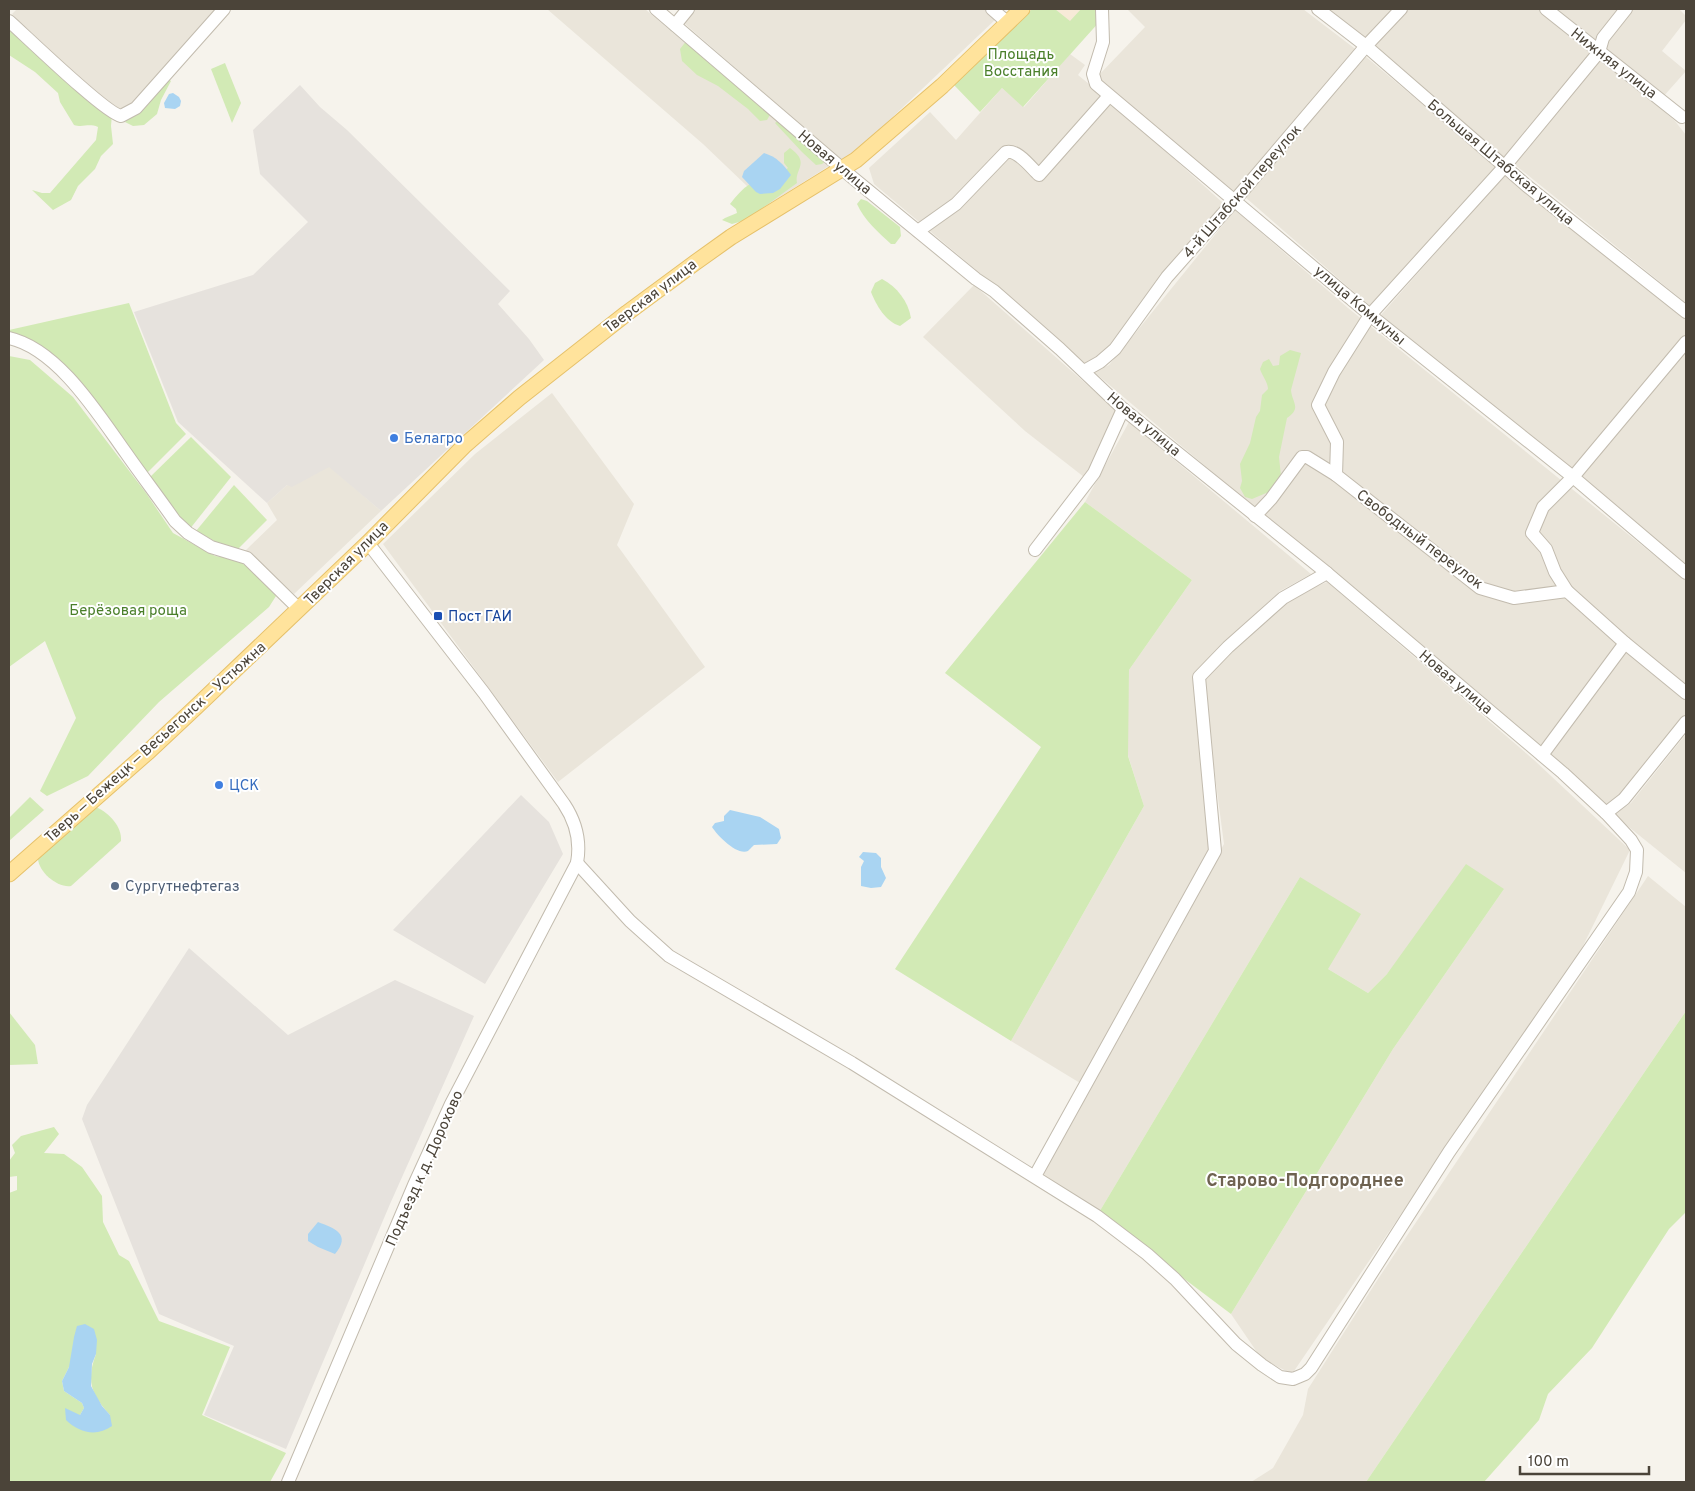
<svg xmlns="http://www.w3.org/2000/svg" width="1695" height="1491" font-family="Overpass,sans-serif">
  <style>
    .residential { fill: #eae5da }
    .commercial { fill: #f7ead8 }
    .industrial { fill: #e6e2dd }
    .green { fill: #d2eab5; fill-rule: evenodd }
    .water { fill: #a9d4f2 }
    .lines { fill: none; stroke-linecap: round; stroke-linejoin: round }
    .minor-casing { stroke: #c2bbae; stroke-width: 14 }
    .major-casing { stroke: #e6c16a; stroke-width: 17 }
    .minor { stroke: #fff; stroke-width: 12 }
    .major { stroke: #ffe39c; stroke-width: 15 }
    .shop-dot { fill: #3f7fe0; stroke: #fff; stroke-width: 2 }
    .transit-dot { fill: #1a4fb4; stroke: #fff; stroke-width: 2 }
    .service-dot { fill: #5c6f8a; stroke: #fff; stroke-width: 2 }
    .labels { text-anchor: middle; stroke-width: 4; stroke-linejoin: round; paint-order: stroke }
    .park-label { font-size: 15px; fill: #4a7f2a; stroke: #fff }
    .street-label { font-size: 15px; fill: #4b4439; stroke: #fff }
    .shop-label { font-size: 15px; fill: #366cbe; stroke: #fff; text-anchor: start }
    .transit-label { font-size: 15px; fill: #164399; stroke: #fff; text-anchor: start }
    .service-label { font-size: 15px; fill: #4e5e75; stroke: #fff; text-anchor: start }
    .quarter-label { font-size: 18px; font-weight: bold; fill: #6e6250; stroke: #fff }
  </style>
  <rect width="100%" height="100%" fill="#f6f3ec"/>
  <g class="residential">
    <polygon points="17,9 217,9 128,112 117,111 69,68 12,14"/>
    <polygon points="547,9 645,9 829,166 767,205 703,144"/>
    <polygon points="695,9 986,9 997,18 844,163 684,23"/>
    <polygon points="1127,9 1303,9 1358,51 1236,196 1097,77 1145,27"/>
    <polygon points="1327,9 1396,9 1365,41"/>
    <polygon points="1409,9 1541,9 1593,53 1504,157 1374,44"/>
    <polygon points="1551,9 1679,9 1686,16 1686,20 1662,51 1686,71 1662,98"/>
    <polygon points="1070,54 1085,65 1078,75 1111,102 1223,203 1111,346 1101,356 1084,365 1000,290 874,184 869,168 930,112 956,140 1002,88 1024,107"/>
    <polygon points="1599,55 1675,121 1686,135 1686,303 1514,164"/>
    <polygon points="1365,56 1497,167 1370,306 1245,197"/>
    <polygon points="1506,173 1686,318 1686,338 1570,471 1381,315"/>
    <polygon points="1235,210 1348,308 1686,581 1686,719 1623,796 1607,806 1094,372 1109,365 1120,352"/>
    <polygon points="974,285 1118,412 1091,468 1084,477 1025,431 923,337"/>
    <polygon points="1686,347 1686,566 1582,476"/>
    <polygon points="552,393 634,504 617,545 705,667 558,782 383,544 475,454"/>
    <polygon points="1129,422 1311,574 1280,591 1194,673 1210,849 1080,1083 1011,1041 1144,806 1126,749 1129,670 1192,580 1085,502"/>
    <polygon points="329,466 381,511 294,594 245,551 277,520 267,503 287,485"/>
    <polygon points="1327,582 1534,760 1630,850 1581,950 1292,1374 1261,1358 1231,1314 1393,1049 1504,889 1387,974 1368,993 1328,969 1300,877 1098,1214 1041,1176 1224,844 1202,678 1285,600"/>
    <polygon points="1686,734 1686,873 1614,815 1631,803"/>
    <polygon points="1648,876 1686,907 1686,1011 1366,1482 1251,1482 1273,1468 1303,1415 1308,1389 1378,1279"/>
  </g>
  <polygon class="commercial" points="1055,9 1081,9 1070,22"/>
  <g class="industrial">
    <polygon points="300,85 320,107 347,130 510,291 498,304 529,339 544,360 381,511 329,467 292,487 287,485 267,503 178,422 134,312 253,275 308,222 260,174 253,130"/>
    <polygon points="521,795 549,822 563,854 485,984 393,930"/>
    <polygon points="189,948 288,1035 395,980 474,1016 390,1204 286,1449 204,1415 234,1346 159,1314 82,1119 87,1105"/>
  </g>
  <g class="green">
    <polygon points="1032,9 1055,9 1070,21 1081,9 1101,9 1101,20 1023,107 1002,88 980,112 954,85"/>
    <path d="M9,25L112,114L111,126L113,144L101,156L95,169L78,186L71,200L53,210L32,190L42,193H50L96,140L98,127C88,123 83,128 74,125L60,102L58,93L35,72L9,55Z"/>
    <polygon points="687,40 771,113 767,120 760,121 748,109 718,86 697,75 682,61 680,49"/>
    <polygon points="225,63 241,103 232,123 211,69"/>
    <polygon points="168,79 171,81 161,100 157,114 144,125 133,126 125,122"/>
    <polygon points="780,119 826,161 822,164 816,165 802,152 775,123"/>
    <path d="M790,148C811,163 794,169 797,183L746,220L732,224L722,220L725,218L737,213L736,209L730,204C736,196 742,189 750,184C762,177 777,176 788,168L784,163V153Z"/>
    <path d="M861,199L867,201L900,227L901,236L895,244H891C878,232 864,220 857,204Z"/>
    <path d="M882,279C897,287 908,301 911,318L900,326C886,322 876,305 871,292L875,283Z"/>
    <polygon points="129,303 176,423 186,434 145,475 80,385 9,332 9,330"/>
    <path d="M1290,350L1301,353L1291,390C1292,403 1302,408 1287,418L1279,457L1281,476L1271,491L1252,499L1245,497L1240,488L1242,481L1240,464L1250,443L1256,417L1260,411L1262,395L1268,389C1268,382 1262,376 1260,369L1263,362L1269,359L1273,366L1279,365L1280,356Z"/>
    <polygon points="9,356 30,360 73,397 146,493 173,533 215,556 236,559 259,575 276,596 269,607 159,702 88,776 47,796 40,791 76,718 45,641 9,667"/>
    <polygon points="191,437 231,477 189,530 148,479"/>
    <polygon points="234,485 267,520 238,549 218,543 196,531"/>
    <polygon points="1085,502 1192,580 1129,670 1128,756 1144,806 1011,1041 895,969 1041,747 945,673"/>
    <polygon points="30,797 44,810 9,841 9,818"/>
    <path d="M96,807C109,813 122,826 121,841L71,886C57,888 39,872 38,859Z"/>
    <polygon points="1466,864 1504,889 1393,1049 1231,1314 1098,1214 1300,877 1361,914 1328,969 1368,993 1387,974"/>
    <polygon points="1686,1011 1686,1212 1669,1229 1592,1348 1548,1394 1539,1420 1484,1482 1366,1482"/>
    <polygon points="9,1012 35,1045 38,1064 9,1065"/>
    <path d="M54,1127L59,1134L44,1153L64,1154L82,1167L102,1196L103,1222L119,1255L129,1261L159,1321L230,1347L202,1415L286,1453L270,1482H9V1193L17,1190V1176L9,1177V1161L15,1153L12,1145L21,1136ZM96,1354C86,1381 91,1394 110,1415L66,1420L80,1415L84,1408L82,1403L64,1391L62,1381L69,1367Z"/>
  </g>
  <g class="water">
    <polygon points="173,93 179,97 181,101 180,106 175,109 165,108 164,103 169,94"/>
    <path d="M764,153C777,157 783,164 791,175L780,189L773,193L760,194L756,192L742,177L744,171Z"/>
    <path d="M730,810L760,817L779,829L781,838L777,844L754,845C753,846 749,850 748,851C737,856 717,835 712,827L715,823L724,821V816Z"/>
    <polygon points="863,852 876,853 881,858 881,867 886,878 881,887 871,888 861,886 861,867 864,861 859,857"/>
    <path d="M318,1222C334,1228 352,1234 335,1254L318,1247L308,1241V1234Z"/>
    <path d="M85,1324L94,1329L97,1340L96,1354L92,1364L91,1386L102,1406L110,1415L112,1426C97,1437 79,1433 66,1420L65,1408L80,1415L84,1408L82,1403L64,1391L62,1381L69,1367L74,1337L77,1326Z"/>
  </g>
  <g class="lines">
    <defs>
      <g id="minor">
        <polyline points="992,9 1008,23"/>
        <polyline points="1102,9 1103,42 1093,74 1096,84 1370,315 1573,477 1686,573"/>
        <polyline points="1318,9 1366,46 1527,186 1686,312"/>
        <polyline points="1546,9 1682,117"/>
        <path d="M9,21C27,37 105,113 121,116L136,108L224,9"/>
        <polyline points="675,25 688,9"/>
        <path d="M918,231L956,204L1006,152C1018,149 1031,168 1039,175L1109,96"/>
        <path d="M9,338C58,349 98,414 126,453C142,476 159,498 175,521L188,533L211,547L247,558L299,609"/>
        <polyline points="1686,342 1573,477 1543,507 1532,533 1546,549 1555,572 1567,591 1625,643 1686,693"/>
        <polyline points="1084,371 1100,362 1115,349 1167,277 1235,200 1366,46 1401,9"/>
        <polyline points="1255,516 1271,499 1302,457 1307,457 1336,475"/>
        <polyline points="1035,550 1094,473 1123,409"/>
        <polyline points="1567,591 1514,598 1480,588 1336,475 1337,442 1318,405 1334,372 1370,315 1505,166 1599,52 1603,38 1626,9"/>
        <polyline points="1542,755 1625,643"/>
        <polyline points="1606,813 1624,799 1686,722"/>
        <polyline points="577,863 630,921 669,956 852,1063 1097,1216 1147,1254 1175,1279 1236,1344 1262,1365 1280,1377 1293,1379 1305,1374 1311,1368 1449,1152 1629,892 1636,872 1637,850 1631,840 1606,813 1563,773 1327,573 1123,409 1060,349 994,291 976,279 853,178 656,9"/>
        <polyline points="1035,1176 1215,851 1199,677 1228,647 1283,598 1327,573"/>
        <path d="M288,1482L414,1185L451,1104L577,863C581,841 576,822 564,804L484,693L368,543"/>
      </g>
      <polyline id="major" points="9,874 149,751 196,707 368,543 465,445 519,398 627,313 696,262 731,237 856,160 942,86 1022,9"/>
    </defs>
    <use href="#minor" class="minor-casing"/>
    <use href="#major" class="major-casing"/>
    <use href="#minor" class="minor"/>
    <use href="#major" class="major"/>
  </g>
  <g class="shop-dot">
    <circle cx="394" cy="438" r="5"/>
    <circle cx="219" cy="785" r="5"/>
  </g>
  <rect class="transit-dot" x="433" y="611" width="10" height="10" rx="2.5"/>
  <circle class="service-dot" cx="115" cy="886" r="5"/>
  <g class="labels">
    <g class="park-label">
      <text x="1021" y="59">Площадь<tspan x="1021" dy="17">Восстания</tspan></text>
      <text x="128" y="615">Берёзовая роща</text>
    </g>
    <g class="street-label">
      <text transform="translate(1614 63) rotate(38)" y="5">Нижняя улица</text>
      <text transform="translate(835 162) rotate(40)" y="5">Новая улица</text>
      <text transform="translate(1501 162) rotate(40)" y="5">Большая Штабская улица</text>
      <text transform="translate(1242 191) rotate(-49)" y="5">4-й Штабской переулок</text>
      <text transform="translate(650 296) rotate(-37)" y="5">Тверская улица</text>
      <text transform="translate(1360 305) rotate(40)" y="5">улица Коммуны</text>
      <text transform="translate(1144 424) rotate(40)" y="5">Новая улица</text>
      <text transform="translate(1420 539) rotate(37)" y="5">Свободный переулок</text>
      <text transform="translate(346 563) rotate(-45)" y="5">Тверская улица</text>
      <text transform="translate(1456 682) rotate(40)" y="5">Новая улица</text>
      <text transform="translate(155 742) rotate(-42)" y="5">Тверь — Бежецк — Весьегонск — Устюжна</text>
      <text transform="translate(424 1168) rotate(-66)" y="5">Подъезд к д. Дорохово</text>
    </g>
    <g class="shop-label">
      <text x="404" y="443">Белагро</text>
      <text x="229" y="790">ЦСК</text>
    </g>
    <g class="transit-label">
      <text x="448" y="621">Пост ГАИ</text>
    </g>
    <g class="service-label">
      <text x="125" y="891">Сургутнефтегаз</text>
    </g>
    <g class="quarter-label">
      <text x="1305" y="1186">Старово-Подгороднее</text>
    </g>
  </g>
  <rect width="1695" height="1491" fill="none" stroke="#4b4439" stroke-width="20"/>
  <path d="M1520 1466v8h129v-8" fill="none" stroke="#4b4439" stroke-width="2.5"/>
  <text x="1528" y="1466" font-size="15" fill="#4b4439" stroke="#ffffff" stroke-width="4" paint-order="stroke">100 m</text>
</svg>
